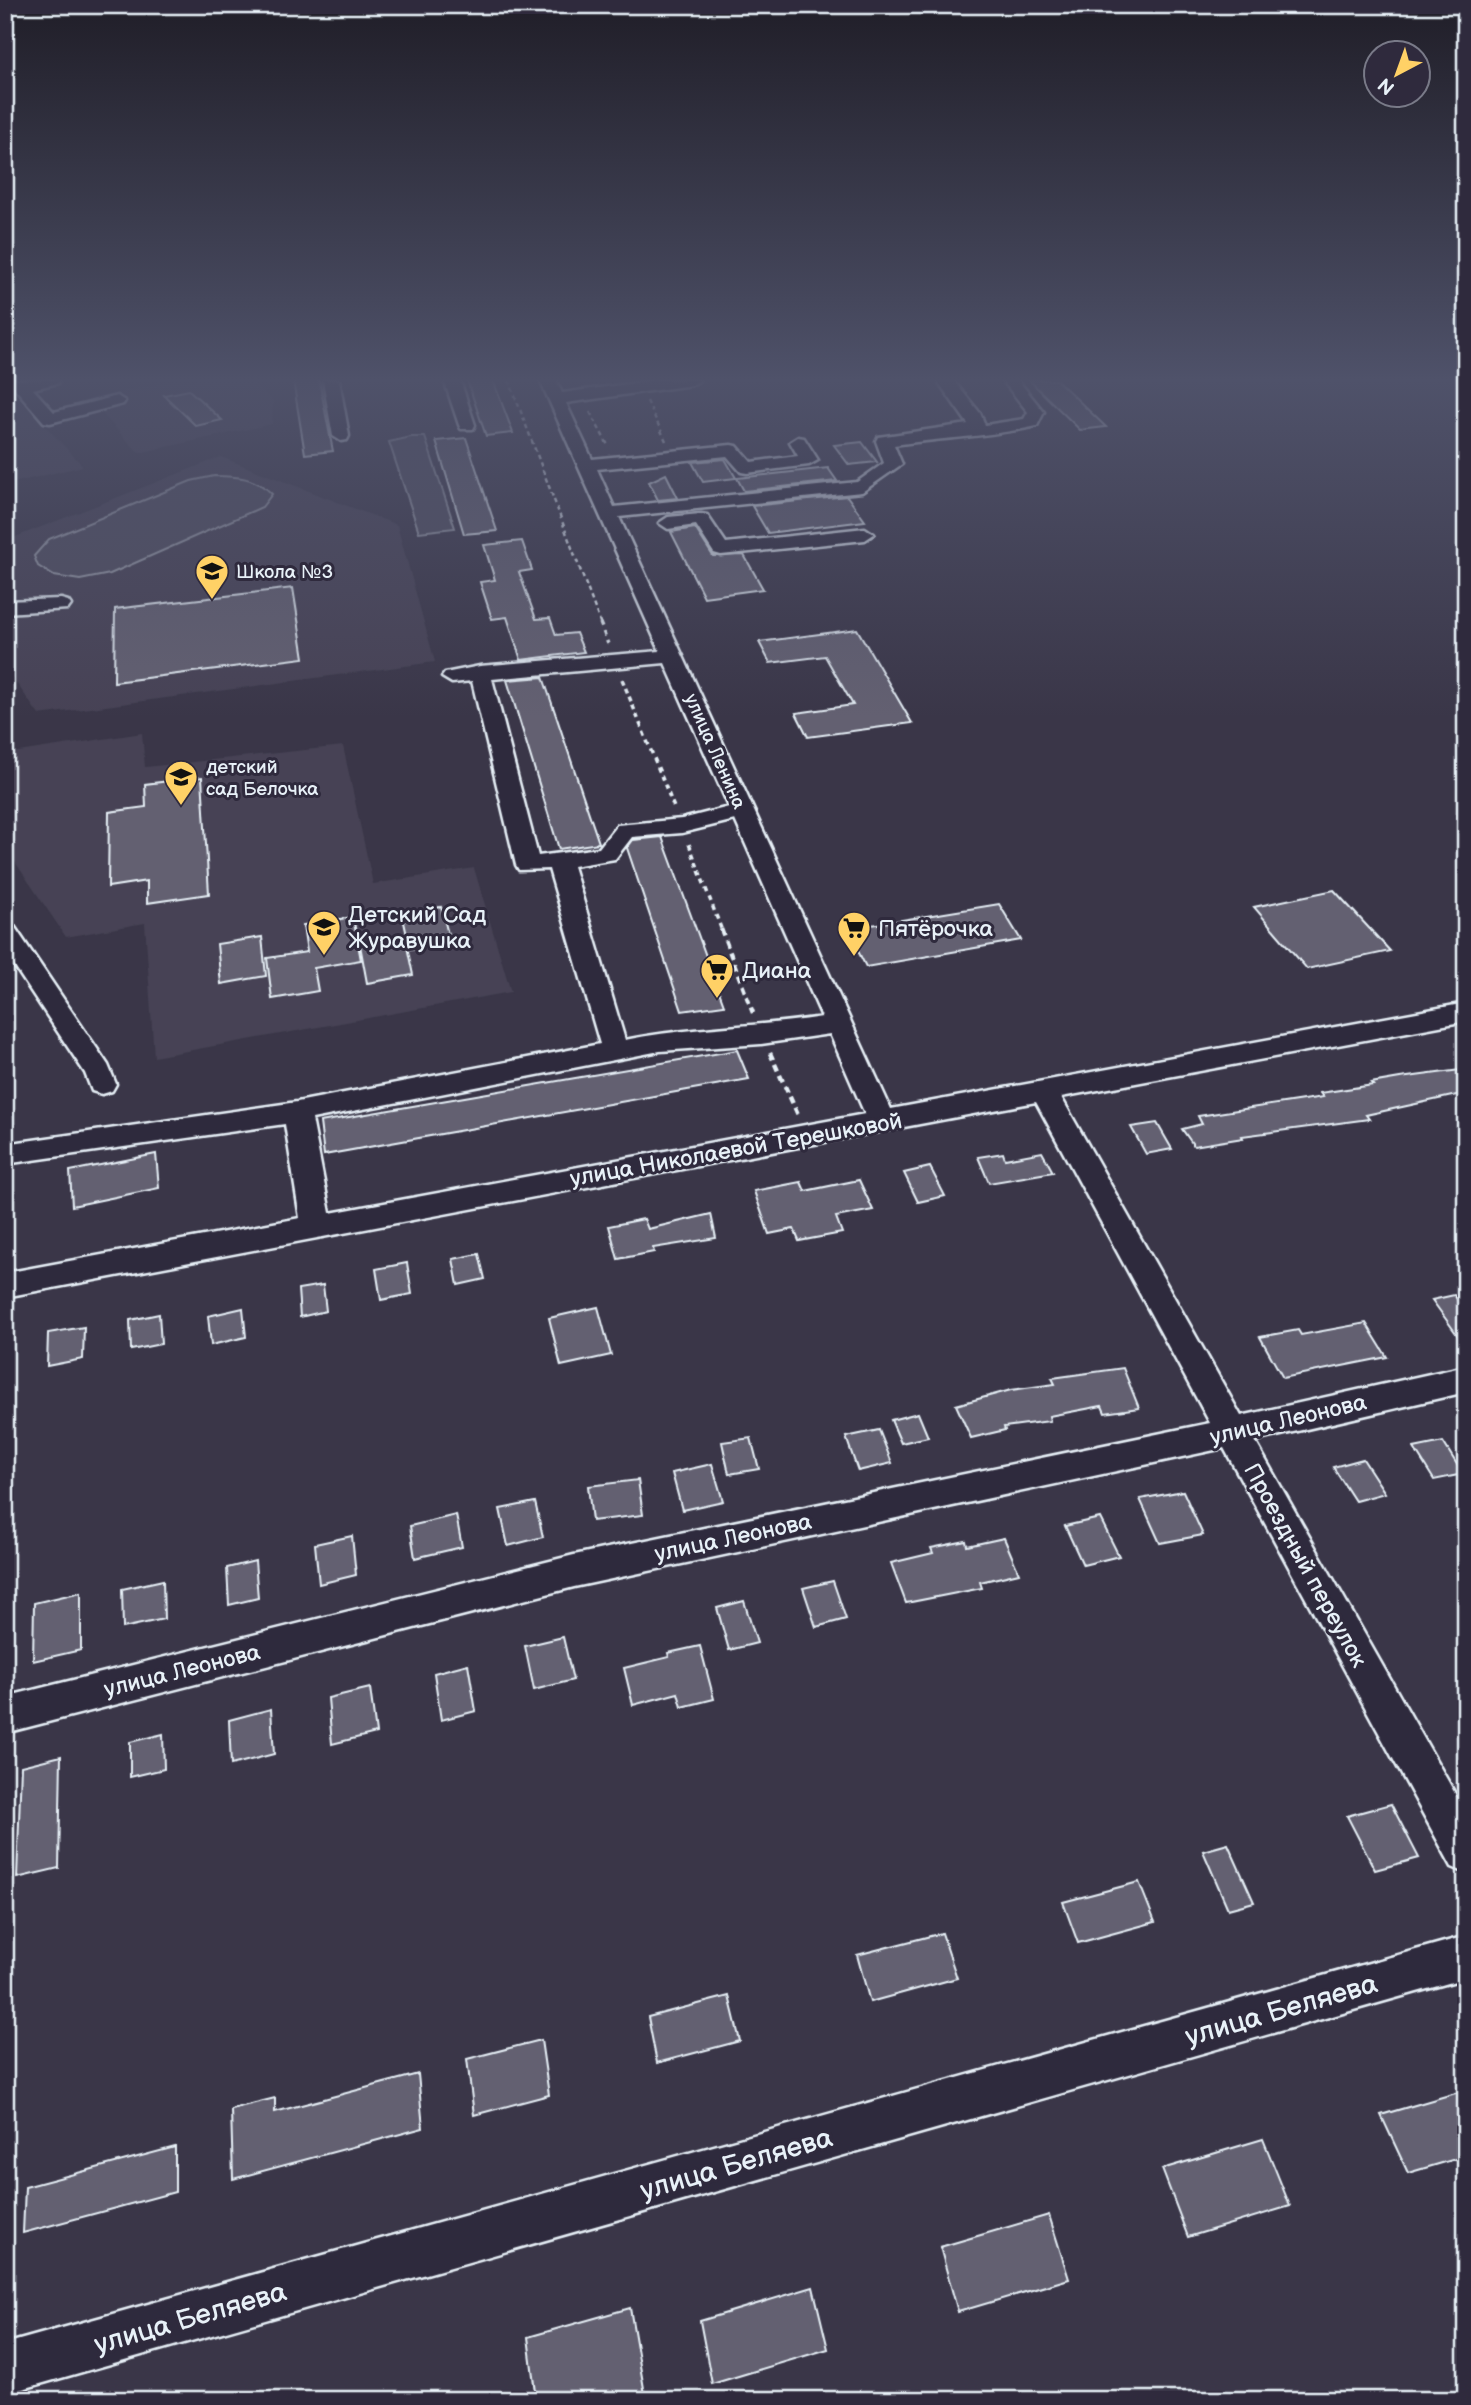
<svg xmlns="http://www.w3.org/2000/svg" width="1471" height="2405" font-family="'Balsamiq Sans',sans-serif">
  <style>
    .built { fill: #464354 }
    .green { fill: #504e5f; stroke: #9ca0ac; stroke-width: 2 }
    .building { fill: #636171; stroke: #e8f1f8; stroke-width: 2 }
    .lines { fill: none; stroke-linecap: round; stroke-linejoin: round }
    .minor-casing { stroke: #e8f1f8; stroke-width: 5 }
    .path-far2 { stroke: #e8f1f8; stroke-width: 2.5; stroke-dasharray: 4.5 3.5; stroke-linecap: butt }
    .path-far1 { stroke: #e8f1f8; stroke-width: 3.5; stroke-dasharray: 5 4.5; stroke-linecap: butt }
    .path { stroke: #e8f1f8; stroke-width: 4.5; stroke-dasharray: 7 5; stroke-linecap: butt }
    .minor { fill: #2f2a3d; fill-rule: evenodd }
    .labels { text-anchor: middle; stroke-width: 6; stroke-linejoin: round; paint-order: stroke }
    .far-poi-label { font-size: 19px; fill: #e8f1f8; stroke: #2f2a3d; text-anchor: start }
    .far-street-label { font-size: 19px; fill: #e8f1f8; stroke: #2f2a3d }
    .poi-label { font-size: 23px; fill: #e8f1f8; stroke: #2f2a3d; text-anchor: start }
    .street-label { font-size: 23px; fill: #e8f1f8; stroke: #2f2a3d }
    .near-street-label { font-size: 28px; fill: #e8f1f8; stroke: #2f2a3d }
  </style>
  <rect width="100%" height="100%" fill="#3a3648"/>
  <filter id="ink" filterUnits="userSpaceOnUse"><feTurbulence type="fractalNoise" baseFrequency=".0143" numOctaves="2"/><feDisplacementMap in="SourceGraphic" scale="14" xChannelSelector="R" yChannelSelector="G"/><feConvolveMatrix kernelMatrix="1 2 1 2 8 2 1 2 1" color-interpolation-filters="sRGB"/></filter>
  <g filter="url(#ink)">
    <g class="built">
      <polygon points="175,380 249,380 273,401 272,424 139,453 88,399"/>
      <polygon points="18,397 83,466 5,485 5,399"/>
      <polygon points="221,457 397,525 435,662 39,715 5,667 5,541"/>
      <polygon points="142,733 145,767 343,746 373,884 474,868 511,992 154,1057 145,923 66,937 5,847 5,754"/>
    </g>
    <g class="green">
      <polygon points="411,437 425,437 455,528 419,532 389,442"/>
      <path d="M214,476C237,476 255,477 272,494L262,507L110,574L80,580L54,576L38,566L34,556L49,539L191,481Z"/>
    </g>
    <g class="building">
      <polygon points="293,380 319,380 333,451 305,454"/>
      <polygon points="467,380 493,380 513,433 486,436"/>
      <polygon points="1029,380 1057,380 1106,427 1080,430"/>
      <polygon points="189,390 222,420 196,426 164,395"/>
      <polygon points="466,438 497,531 464,534 436,441"/>
      <polygon points="862,442 877,462 849,465 834,445"/>
      <polygon points="725,459 736,478 703,482 692,462"/>
      <polygon points="828,468 837,481 744,491 737,478"/>
      <polygon points="666,474 678,498 658,500 649,482"/>
      <polygon points="847,496 865,521 768,533 752,506"/>
      <polygon points="695,528 713,556 744,555 763,589 704,597 671,532"/>
      <polygon points="522,541 532,570 519,572 536,619 550,618 556,635 576,633 584,652 521,660 507,617 492,619 480,582 495,580 484,545"/>
      <polygon points="293,588 304,658 114,682 115,609"/>
      <polygon points="857,629 912,723 808,737 796,713 853,705 825,656 770,663 759,642"/>
      <polygon points="543,677 599,843 559,849 507,680"/>
      <polygon points="202,777 209,894 147,903 147,881 108,887 109,812 146,807 145,784"/>
      <polygon points="662,837 724,1005 682,1011 627,848 633,840"/>
      <polygon points="1334,890 1390,951 1307,969 1254,907"/>
      <polygon points="999,904 1021,940 866,967 847,929"/>
      <polygon points="441,907 450,942 410,949 402,913"/>
      <polygon points="353,917 361,960 314,968 318,991 272,999 267,958 307,952 303,925"/>
      <polygon points="262,937 266,976 221,984 217,944"/>
      <polygon points="405,937 413,975 367,983 360,945"/>
      <polygon points="737,1050 749,1079 324,1155 320,1122"/>
      <polygon points="1460,1070 1466,1078 1466,1093 1366,1115 1369,1119 1242,1136 1243,1138 1194,1146 1182,1129 1202,1124 1198,1116 1323,1097 1320,1093 1373,1085 1371,1083 1400,1078"/>
      <polygon points="1157,1123 1172,1149 1146,1154 1131,1127"/>
      <polygon points="1042,1152 1053,1172 989,1183 978,1157 1003,1153 1005,1159"/>
      <polygon points="156,1154 159,1188 72,1206 70,1171"/>
      <polygon points="930,1167 945,1196 918,1202 904,1173"/>
      <polygon points="859,1180 873,1210 836,1217 842,1233 799,1241 794,1229 769,1234 754,1191 801,1182 805,1191"/>
      <polygon points="711,1214 716,1238 653,1248 654,1252 618,1259 609,1226 644,1219 648,1229"/>
      <polygon points="479,1254 485,1279 458,1285 453,1259"/>
      <polygon points="407,1263 412,1294 381,1300 376,1269"/>
      <polygon points="323,1285 326,1311 300,1317 298,1289"/>
      <polygon points="1454,1295 1466,1311 1466,1347 1432,1300"/>
      <polygon points="598,1307 611,1355 561,1366 549,1318"/>
      <polygon points="243,1308 246,1337 211,1345 208,1316"/>
      <polygon points="159,1314 161,1344 131,1350 130,1320"/>
      <polygon points="1366,1323 1387,1357 1283,1378 1260,1337 1298,1330 1301,1335"/>
      <polygon points="84,1327 83,1359 47,1366 48,1333"/>
      <polygon points="1123,1368 1139,1408 1105,1413 1102,1406 1049,1416 1050,1421 1004,1427 1005,1430 971,1438 956,1405 1011,1390 1055,1384 1052,1378"/>
      <polygon points="918,1413 928,1437 901,1443 891,1420"/>
      <polygon points="879,1430 892,1463 858,1471 846,1437"/>
      <polygon points="751,1438 759,1469 729,1474 722,1442"/>
      <polygon points="1443,1442 1463,1474 1434,1480 1414,1448"/>
      <polygon points="1363,1459 1385,1493 1355,1501 1333,1467"/>
      <polygon points="712,1464 723,1501 682,1510 672,1473"/>
      <polygon points="638,1480 643,1515 592,1521 588,1486"/>
      <polygon points="1183,1491 1203,1535 1160,1543 1140,1499"/>
      <polygon points="535,1502 543,1537 508,1546 500,1509"/>
      <polygon points="456,1515 462,1547 415,1558 410,1526"/>
      <polygon points="1100,1518 1119,1556 1083,1565 1065,1526"/>
      <polygon points="352,1536 356,1575 319,1584 315,1544"/>
      <polygon points="1004,1538 1019,1573 980,1582 982,1588 906,1603 891,1563 933,1553 931,1548 966,1541 967,1546"/>
      <polygon points="255,1561 258,1598 229,1605 227,1568"/>
      <polygon points="163,1580 164,1619 123,1628 122,1589"/>
      <polygon points="833,1581 846,1619 816,1627 803,1588"/>
      <polygon points="81,1592 81,1650 33,1661 34,1603"/>
      <polygon points="744,1601 757,1643 729,1650 717,1608"/>
      <polygon points="563,1637 573,1680 534,1690 525,1646"/>
      <polygon points="700,1646 714,1699 682,1707 678,1693 633,1705 624,1668 669,1657 668,1653"/>
      <polygon points="468,1664 476,1711 441,1720 434,1673"/>
      <polygon points="370,1688 376,1733 332,1744 328,1698"/>
      <polygon points="271,1709 274,1754 231,1765 229,1720"/>
      <polygon points="163,1734 164,1769 130,1777 130,1742"/>
      <polygon points="61,1756 59,1868 17,1878 21,1766"/>
      <polygon points="1391,1804 1419,1858 1375,1870 1347,1816"/>
      <polygon points="1228,1844 1254,1902 1228,1909 1203,1851"/>
      <polygon points="1139,1882 1155,1922 1078,1943 1063,1902"/>
      <polygon points="942,1933 957,1978 870,2002 857,1955"/>
      <polygon points="729,1996 740,2041 657,2063 648,2017"/>
      <polygon points="541,2040 549,2095 474,2115 467,2059"/>
      <polygon points="418,2074 423,2128 233,2179 231,2109 275,2098 275,2112"/>
      <polygon points="1466,2090 1466,2156 1408,2173 1381,2115"/>
      <polygon points="1263,2139 1290,2206 1188,2237 1162,2169"/>
      <polygon points="175,2147 175,2192 23,2233 25,2187"/>
      <polygon points="1049,2215 1069,2279 958,2312 940,2247"/>
      <polygon points="813,2287 828,2349 712,2384 700,2321"/>
      <polygon points="630,2308 646,2400 536,2400 528,2337"/>
    </g>
    <g class="lines">
      <defs>
        <g id="minor">
          <polygon points="8,380 60,380 58,383 33,389 54,412 117,396 125,401 123,404 50,423 44,422"/>
          <polygon points="323,380 339,380 349,436 347,440 341,441 333,436"/>
          <polygon points="444,380 460,380 475,425 473,429 461,429 459,425"/>
          <path d="M540,380H556L562,393L658,380H700L692,385L566,403L592,459L731,445L737,446L751,462L798,456L790,442L798,437L804,438L818,460L809,465L747,473L741,472L727,456L597,469L614,507L857,482L884,463L876,441L878,437L968,424L937,380H953L980,413L985,425L1024,419L1028,412L1002,380H1018L1044,412L1037,426C989,437 942,438 894,445L902,464L862,492L619,517L891,1109L1466,1003V1021L1061,1097L1241,1416L1466,1366V1392L1255,1441L1466,1813V1873L1452,1867L1224,1448L574,1587L5,1733V1697L574,1555L1210,1423L1036,1102L5,1297V1273L300,1218L285,1124L5,1164V1144L297,1102L600,1044L549,869L519,870L516,865L472,681L452,683L442,677L445,673L480,666L660,651ZM665,663L729,807L682,819L617,825L599,848L538,856L492,679ZM735,820L822,1017C757,1027 690,1027 625,1040L573,866L615,859L632,837L682,833ZM830,1034L865,1114L330,1213L312,1119L660,1051L761,1044Z"/>
          <polygon points="701,514 707,515 726,543 865,528 874,534 865,540 721,555 714,553 696,525 668,529 659,523 668,517"/>
          <polygon points="61,599 68,601 71,605 68,609 5,613 5,601"/>
          <polygon points="5,924 14,926 108,1065 116,1084 112,1091 102,1094 92,1091 85,1073 5,952"/>
          <polygon points="1466,1936 1466,1978 5,2394 5,2344"/>
        </g>
      </defs>
      <use href="#minor" class="minor-casing"/>
      <g class="path-far2">
        <polyline points="509,380 601,625"/>
        <polyline points="647,401 666,441"/>
        <polyline points="590,412 609,447"/>
      </g>
      <g class="path-far1">
        <polyline points="600,623 608,644"/>
        <polyline points="622,679 675,810"/>
        <polyline points="689,844 722,931"/>
      </g>
      <g class="path">
        <polyline points="721,929 753,1013"/>
        <polyline points="770,1053 798,1115"/>
      </g>
      <use href="#minor" class="minor"/>
    </g>
  </g>
  <linearGradient id="sky" x2="0" y2="1"><stop stop-color="#201e28"/><stop offset="0.53" stop-color="#4f526a"/><stop offset="1" stop-color="#4f526a" stop-opacity="0"/></linearGradient>
  <rect width="1471" height="717" fill="url(#sky)"/>
  <defs>
    <symbol id="school-pin" viewBox="-11 -11 22 30"><path d="M0 17L-7.5 6A9.5 9.5 0 1 1 7.5 6Z" fill="#ffd166" stroke="#2f2a3d"/><path d="M0-5L7-2L0 1L-7-2ZM-4 1L0 2.5L4 1V4Q0 6-4 4Z" fill="#111"/></symbol>
    <symbol id="supermarket-pin" viewBox="-11 -11 22 30"><path d="M0 17L-7.5 6A9.5 9.5 0 1 1 7.5 6Z" fill="#ffd166" stroke="#2f2a3d"/><path d="M-6-5.5h2.5l.6 2H6L4.5 2H-2.5L-4.4-4H-6ZM-1.5 3.2a1.3 1.3 0 1 0 .1 0ZM3 3.2a1.3 1.3 0 1 0 .1 0Z" fill="#111"/></symbol>
  </defs>
  <g fill-rule="evenodd">
    <use href="#school-pin" x="193" y="552" width="38" height="52"/>
    <use href="#school-pin" x="162" y="758" width="38" height="52"/>
    <use href="#school-pin" x="305" y="908" width="38" height="52"/>
    <use href="#supermarket-pin" x="835" y="909" width="38" height="52"/>
    <use href="#supermarket-pin" x="698" y="951" width="38" height="52"/>
  </g>
  <g class="labels">
    <g class="far-poi-label">
      <text x="236" y="578">Школа №3</text>
      <text x="206" y="773">детский<tspan x="206" dy="22">сад Белочка</tspan></text>
    </g>
    <g class="far-street-label">
      <text transform="translate(716 751) rotate(66)" y="7">улица Ленина</text>
    </g>
    <g class="poi-label">
      <text x="348" y="922">Детский Сад<tspan x="348" dy="26">Журавушка</tspan></text>
      <text x="878" y="936">Пятёрочка</text>
      <text x="742" y="978">Диана</text>
    </g>
    <g class="street-label">
      <text transform="translate(736 1149) rotate(-10)" y="8">улица Николаевой Терешковой</text>
      <text transform="translate(1288 1419) rotate(-13)" y="8">улица Леонова</text>
      <text transform="translate(733 1537) rotate(-12)" y="8">улица Леонова</text>
      <text transform="translate(1306 1565) rotate(61)" y="8">Проездный переулок</text>
      <text transform="translate(182 1670) rotate(-14)" y="8">улица Леонова</text>
    </g>
    <g class="near-street-label">
      <text transform="translate(1281 2009) rotate(-16)" y="10">улица Беляева</text>
      <text transform="translate(736 2163) rotate(-16)" y="10">улица Беляева</text>
      <text transform="translate(190 2317) rotate(-16)" y="10">улица Беляева</text>
    </g>
  </g>
  <rect width="1471" height="2405" fill="none" stroke="#2f2a3d" stroke-width="28"/>
  <rect x="14" y="14" width="1443" height="2377" fill="none" stroke="#e8f1f8" stroke-width="2.5" filter="url(#ink)"/>
  <g transform="translate(1397 74) rotate(221)"><circle r="33" fill="#2f2a3d" stroke="#797a88" stroke-width="2"/>
  <path d="M0-5L12 26L0 18L-12 26Z" fill="#ffd166"/>
  <text y="-10" font-size="19" font-weight="bold" text-anchor="middle" fill="#e8f1f8">N</text>
  </g>
</svg>
